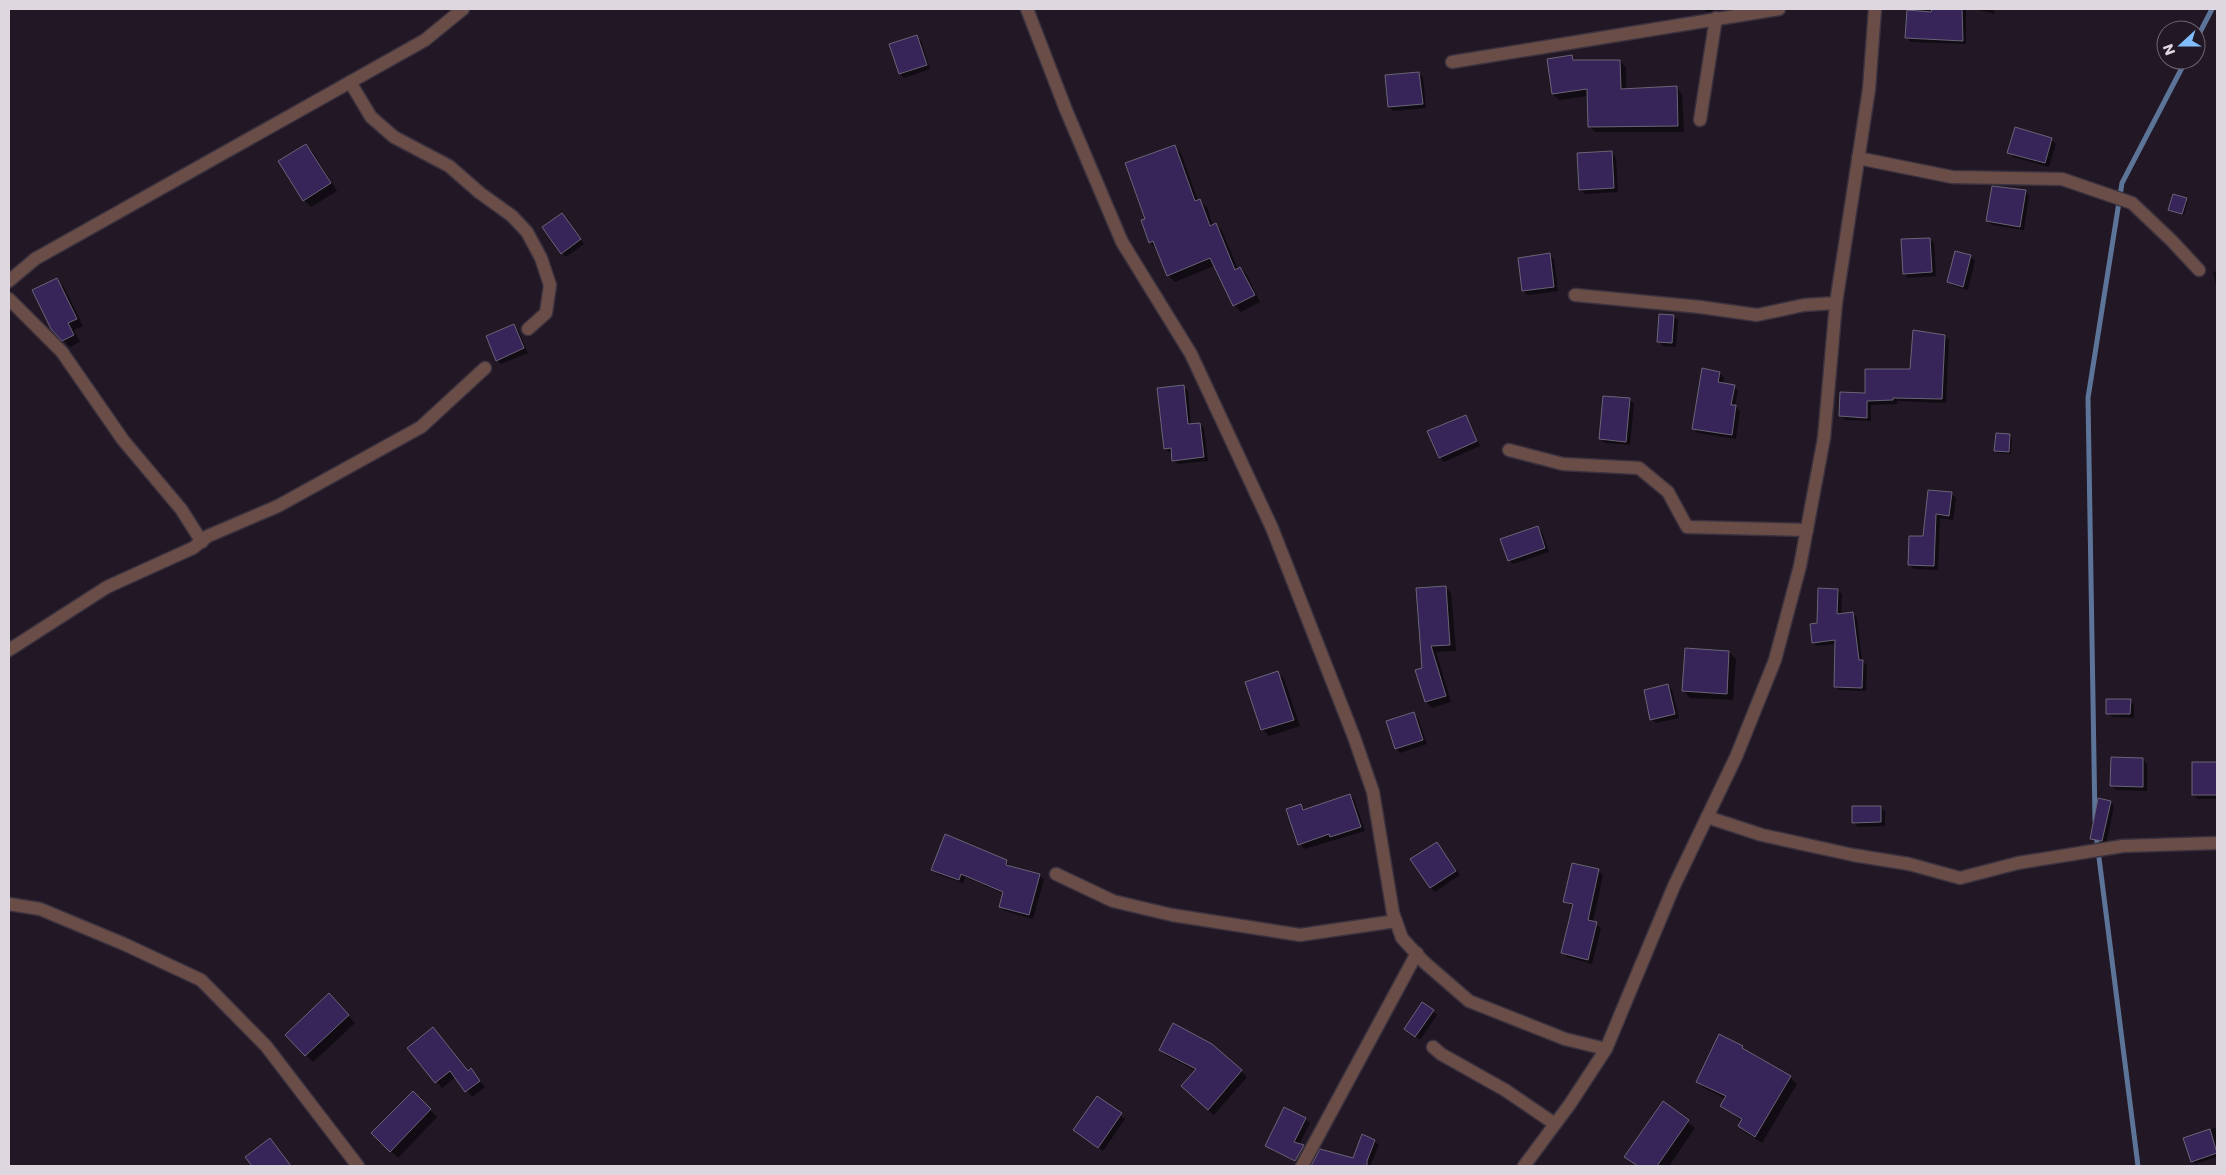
<svg xmlns="http://www.w3.org/2000/svg" width="2226" height="1175" font-family="Poppins,sans-serif">
  <style>
    .shadow { fill: #0007 }
    .lines { fill: none; stroke-linecap: round; stroke-linejoin: round }
    .stream { stroke: #5c7498; stroke-width: 5 }
    .building { fill: #372459; stroke: #6a6477 }
    .street-casing { stroke: #3b323f; stroke-width: 15 }
    .street { stroke: #6b4d48; stroke-width: 12 }
  </style>
  <rect width="100%" height="100%" fill="#211725"/>
  <g class="shadow">
    <polygon points="1704,9 1725,9 1707,12"/>
    <polygon points="1925,9 1966,9 1966,44 1911,42 1906,37 1926,13"/>
    <polygon points="1974,9 1993,9 1995,14"/>
    <polygon points="916,36 921,41 930,69 904,78 900,74"/>
    <polygon points="1572,56 1577,61 1620,61 1626,67 1626,90 1676,87 1682,94 1684,132 1595,132 1589,126 1589,96 1559,100 1553,94"/>
    <polygon points="1419,73 1423,77 1426,108 1393,111 1389,107"/>
    <polygon points="2051,139 2056,144 2049,167 2013,157 2009,152"/>
    <polygon points="306,145 313,152 337,191 311,207 304,200 280,162"/>
    <polygon points="1174,147 1181,153 1198,201 1207,207 1213,226 1216,224 1222,231 1238,269 1240,268 1247,275 1260,302 1241,312 1234,305 1214,266 1175,282 1168,275 1156,249 1150,242 1147,219"/>
    <polygon points="1612,153 1616,157 1618,192 1585,194 1580,190"/>
    <polygon points="2025,191 2029,195 2024,230 1992,225 1987,221"/>
    <polygon points="2186,199 2188,201 2184,215 2170,210"/>
    <polygon points="566,219 584,244 566,257 562,253"/>
    <polygon points="1930,239 1934,243 1936,276 1908,278 1904,273"/>
    <polygon points="1549,255 1554,259 1558,291 1528,295 1523,291"/>
    <polygon points="1970,256 1975,261 1968,290 1953,286 1949,282"/>
    <polygon points="2217,271 2217,290 2213,272"/>
    <polygon points="57,280 64,287 83,326 74,330 80,342 70,347 52,329"/>
    <polygon points="1673,316 1678,320 1676,347 1663,346 1659,342"/>
    <polygon points="513,325 518,330 528,353 501,364 497,360"/>
    <polygon points="1945,336 1949,340 1946,403 1897,401 1897,404 1871,405 1871,421 1845,420 1841,416 1912,370"/>
    <polygon points="1703,370 1720,373 1724,378 1723,384 1734,386 1738,391 1735,406 1740,411 1736,439 1698,433 1694,429"/>
    <polygon points="1184,387 1188,391 1191,425 1199,424 1204,428 1208,461 1178,464 1173,460 1173,452 1170,453 1165,448"/>
    <polygon points="1629,399 1634,404 1630,445 1605,443 1600,438"/>
    <polygon points="1465,416 1470,421 1480,446 1444,462 1440,457"/>
    <polygon points="2010,435 2012,437 2011,454 1997,453 1995,451"/>
    <polygon points="1929,491 1951,494 1956,498 1953,520 1940,518 1938,570 1914,569 1909,565 1924,538"/>
    <polygon points="1537,527 1542,532 1549,552 1513,564 1509,560"/>
    <polygon points="1445,587 1451,593 1456,651 1436,652 1451,702 1432,708 1426,702 1417,671 1423,669"/>
    <polygon points="1838,590 1842,594 1841,615 1853,614 1857,618 1862,661 1867,665 1866,691 1839,690 1835,686 1836,644 1817,646 1813,642 1818,625"/>
    <polygon points="1729,652 1736,659 1733,700 1690,698 1684,691"/>
    <polygon points="1278,673 1284,679 1300,726 1269,736 1263,730 1247,683"/>
    <polygon points="1668,686 1672,690 1679,718 1656,723 1651,719"/>
    <polygon points="2130,700 2134,705 2134,718 2112,717 2108,713"/>
    <polygon points="1414,713 1418,718 1427,744 1400,753 1396,748"/>
    <polygon points="2143,759 2147,764 2147,791 2116,790 2111,785"/>
    <polygon points="2193,763 2217,764 2217,799 2198,799 2193,795"/>
    <polygon points="1350,795 1354,799 1365,831 1304,849 1300,844 1301,805 1306,810"/>
    <polygon points="2110,802 2114,806 2106,845 2096,842 2091,838"/>
    <polygon points="1880,807 1885,811 1885,826 1858,827 1853,822"/>
    <polygon points="1437,843 1460,875 1435,892 1431,888"/>
    <polygon points="1007,861 1010,867 1039,875 1044,880 1033,919 1005,911 1000,906 1004,894 965,877 963,883 937,874 933,869"/>
    <polygon points="1598,871 1603,875 1593,922 1601,928 1592,964 1567,957 1563,953 1574,907 1565,902"/>
    <polygon points="336,1002 355,1023 313,1062 287,1035"/>
    <polygon points="1433,1011 1437,1015 1420,1040 1405,1029"/>
    <polygon points="439,1035 469,1072 471,1070 485,1087 472,1097 456,1077 442,1088 409,1048"/>
    <polygon points="1720,1036 1743,1047 1749,1053 1790,1077 1797,1084 1762,1143 1746,1133 1739,1126 1742,1121 1722,1106 1726,1099 1704,1088 1698,1082"/>
    <polygon points="1161,1050 1241,1071 1247,1077 1214,1115 1188,1092 1196,1071 1167,1056"/>
    <polygon points="413,1093 437,1117 398,1158 373,1133"/>
    <polygon points="1097,1098 1125,1119 1103,1151 1075,1130"/>
    <polygon points="1663,1103 1695,1128 1669,1166 1637,1166 1626,1157"/>
    <polygon points="1305,1119 1310,1123 1299,1145 1308,1150 1300,1164 1271,1150 1267,1146"/>
    <polygon points="2217,1127 2217,1157 2196,1164 2192,1161 2185,1139"/>
    <polygon points="1363,1136 1374,1141 1379,1145 1370,1166 1351,1166"/>
  </g>
  <g class="lines">
    <g class="stream">
      <polyline points="2196,40 2212,9"/>
      <polyline points="2095,821 2088,398 2122,183 2186,60"/>
      <polyline points="2096,834 2138,1166"/>
    </g>
  </g>
  <g class="building">
    <polygon points="1932,9 1962,9 1963,41 1905,38 1907,10 1931,12"/>
    <polygon points="917,35 927,65 899,74 889,44"/>
    <polygon points="1572,55 1573,60 1620,60 1621,89 1677,86 1678,126 1588,127 1587,89 1552,94 1547,59"/>
    <polygon points="1419,72 1423,104 1388,107 1385,75"/>
    <polygon points="2015,127 2052,138 2045,163 2007,153"/>
    <polygon points="306,144 331,183 303,201 278,161"/>
    <polygon points="1175,145 1195,201 1200,199 1210,226 1216,223 1235,270 1240,267 1255,295 1233,306 1210,258 1167,276 1153,241 1149,243 1141,220 1145,219 1125,163"/>
    <polygon points="1612,151 1614,188 1579,190 1577,153"/>
    <polygon points="1992,186 2026,190 2020,227 1986,221"/>
    <polygon points="2173,194 2187,198 2182,214 2168,210"/>
    <polygon points="562,213 581,239 561,254 542,227"/>
    <polygon points="1930,238 1932,272 1903,274 1901,239"/>
    <polygon points="1955,251 1971,255 1963,287 1947,282"/>
    <polygon points="1550,253 1554,287 1522,291 1518,258"/>
    <polygon points="57,278 77,319 68,323 74,335 62,341 51,329 32,290"/>
    <polygon points="1659,314 1674,315 1672,343 1657,342"/>
    <polygon points="514,324 524,348 496,361 486,336"/>
    <polygon points="1913,330 1945,335 1942,399 1893,398 1893,400 1867,401 1867,418 1839,416 1840,392 1865,393 1865,369 1910,369"/>
    <polygon points="1702,368 1720,372 1718,382 1735,385 1731,405 1736,405 1732,435 1692,429"/>
    <polygon points="1184,385 1188,424 1200,423 1204,457 1172,461 1171,448 1164,449 1157,388"/>
    <polygon points="1603,396 1630,398 1626,442 1599,439"/>
    <polygon points="1466,415 1477,441 1439,458 1427,431"/>
    <polygon points="1996,433 2010,434 2009,452 1994,451"/>
    <polygon points="1928,490 1952,492 1949,516 1936,514 1934,566 1908,565 1909,536 1923,536"/>
    <polygon points="1538,526 1545,548 1508,561 1500,539"/>
    <polygon points="1446,586 1450,645 1431,646 1446,696 1425,702 1415,670 1422,668 1416,588"/>
    <polygon points="1818,588 1838,589 1837,614 1853,612 1859,660 1863,660 1862,688 1834,687 1835,640 1812,643 1810,624 1817,623"/>
    <polygon points="1685,648 1729,651 1727,694 1682,691"/>
    <polygon points="1278,671 1294,720 1261,730 1245,682"/>
    <polygon points="1668,684 1675,714 1650,720 1644,690"/>
    <polygon points="2106,699 2131,699 2130,714 2106,714"/>
    <polygon points="1414,712 1423,740 1395,749 1386,721"/>
    <polygon points="2111,757 2143,758 2143,787 2110,786"/>
    <rect x="2192" y="762" width="25" height="33"/>
    <polygon points="1350,794 1361,827 1330,837 1329,834 1298,845 1286,809 1301,804 1303,810"/>
    <polygon points="2098,798 2111,801 2102,841 2090,839"/>
    <polygon points="1852,806 1881,806 1881,822 1852,823"/>
    <polygon points="945,834 1007,860 1006,865 1040,874 1029,915 999,907 1003,892 961,874 959,880 931,870"/>
    <polygon points="1437,842 1456,871 1430,888 1410,859"/>
    <polygon points="1572,863 1599,869 1588,920 1597,922 1588,960 1561,953 1573,904 1563,902"/>
    <polygon points="329,993 349,1015 305,1056 285,1035"/>
    <polygon points="1422,1002 1434,1010 1415,1037 1404,1029"/>
    <polygon points="1173,1023 1212,1044 1242,1070 1208,1110 1181,1086 1196,1069 1159,1050"/>
    <polygon points="433,1027 468,1071 471,1068 480,1081 465,1092 450,1071 435,1083 407,1048"/>
    <polygon points="1719,1034 1743,1046 1742,1048 1791,1076 1755,1137 1738,1126 1742,1119 1720,1106 1726,1096 1696,1082"/>
    <polygon points="413,1091 431,1109 390,1152 371,1133"/>
    <polygon points="1097,1096 1122,1113 1098,1148 1073,1130"/>
    <polygon points="1663,1101 1689,1120 1657,1166 1638,1166 1624,1157"/>
    <polygon points="1284,1107 1306,1118 1294,1142 1304,1145 1295,1161 1265,1146"/>
    <polygon points="2210,1129 2217,1153 2191,1162 2183,1138"/>
    <polygon points="1362,1134 1375,1140 1367,1161 1367,1166 1311,1166 1320,1149 1353,1158"/>
    <polygon points="270,1138 291,1166 252,1166 245,1157"/>
  </g>
  <g class="lines">
    <defs>
      <g id="street">
        <polyline points="1027,9 1066,110 1122,242 1191,354 1272,528 1354,737 1373,792 1393,913 1402,938 1424,962 1469,1001 1565,1039 1606,1049"/>
        <polyline points="1452,62 1779,9"/>
        <polyline points="350,82 371,117 394,137 449,166 480,193 512,216 527,232 541,258 550,285 546,313 528,329"/>
        <polyline points="1700,120 1716,18"/>
        <polyline points="1858,158 1952,177 2062,179 2132,203 2172,241 2199,270"/>
        <polyline points="9,281 35,259 425,40 463,9"/>
        <polyline points="1575,295 1700,307 1757,315 1804,305 1836,303"/>
        <polyline points="9,299 62,352 123,440 181,509 202,542"/>
        <polyline points="1509,450 1563,464 1639,468 1668,492 1687,527 1807,530"/>
        <polyline points="9,650 107,587 193,548 208,536 278,506 421,427 485,368"/>
        <polyline points="1707,817 1762,835 1853,855 1909,864 1960,878 2018,863 2123,846 2217,843"/>
        <polyline points="1056,874 1113,901 1172,915 1300,935 1396,921"/>
        <polyline points="9,904 40,909 124,944 201,980 266,1046 358,1166"/>
        <polyline points="1433,1047 1441,1054 1505,1090 1555,1124"/>
        <polyline points="1302,1166 1417,953"/>
        <polyline points="1524,1166 1570,1104 1606,1049 1674,886 1736,757 1775,660 1800,566 1824,438 1836,303 1869,89 1875,9"/>
      </g>
    </defs>
    <use href="#street" class="street-casing"/>
    <use href="#street" class="street"/>
  </g>
  <rect width="2226" height="1175" fill="none" stroke="#ded7e0" stroke-width="20"/>
  <g transform="translate(2181 45) rotate(249)"><circle r="24" fill="#211725" stroke="#6d6470"/>
  <path d="M0-4L9 19L0 12L-9 19Z" fill="#81bdfa"/>
  <text y="-8" font-size="14" font-weight="bold" text-anchor="middle" fill="#ded7e0">N</text>
  </g>
</svg>
